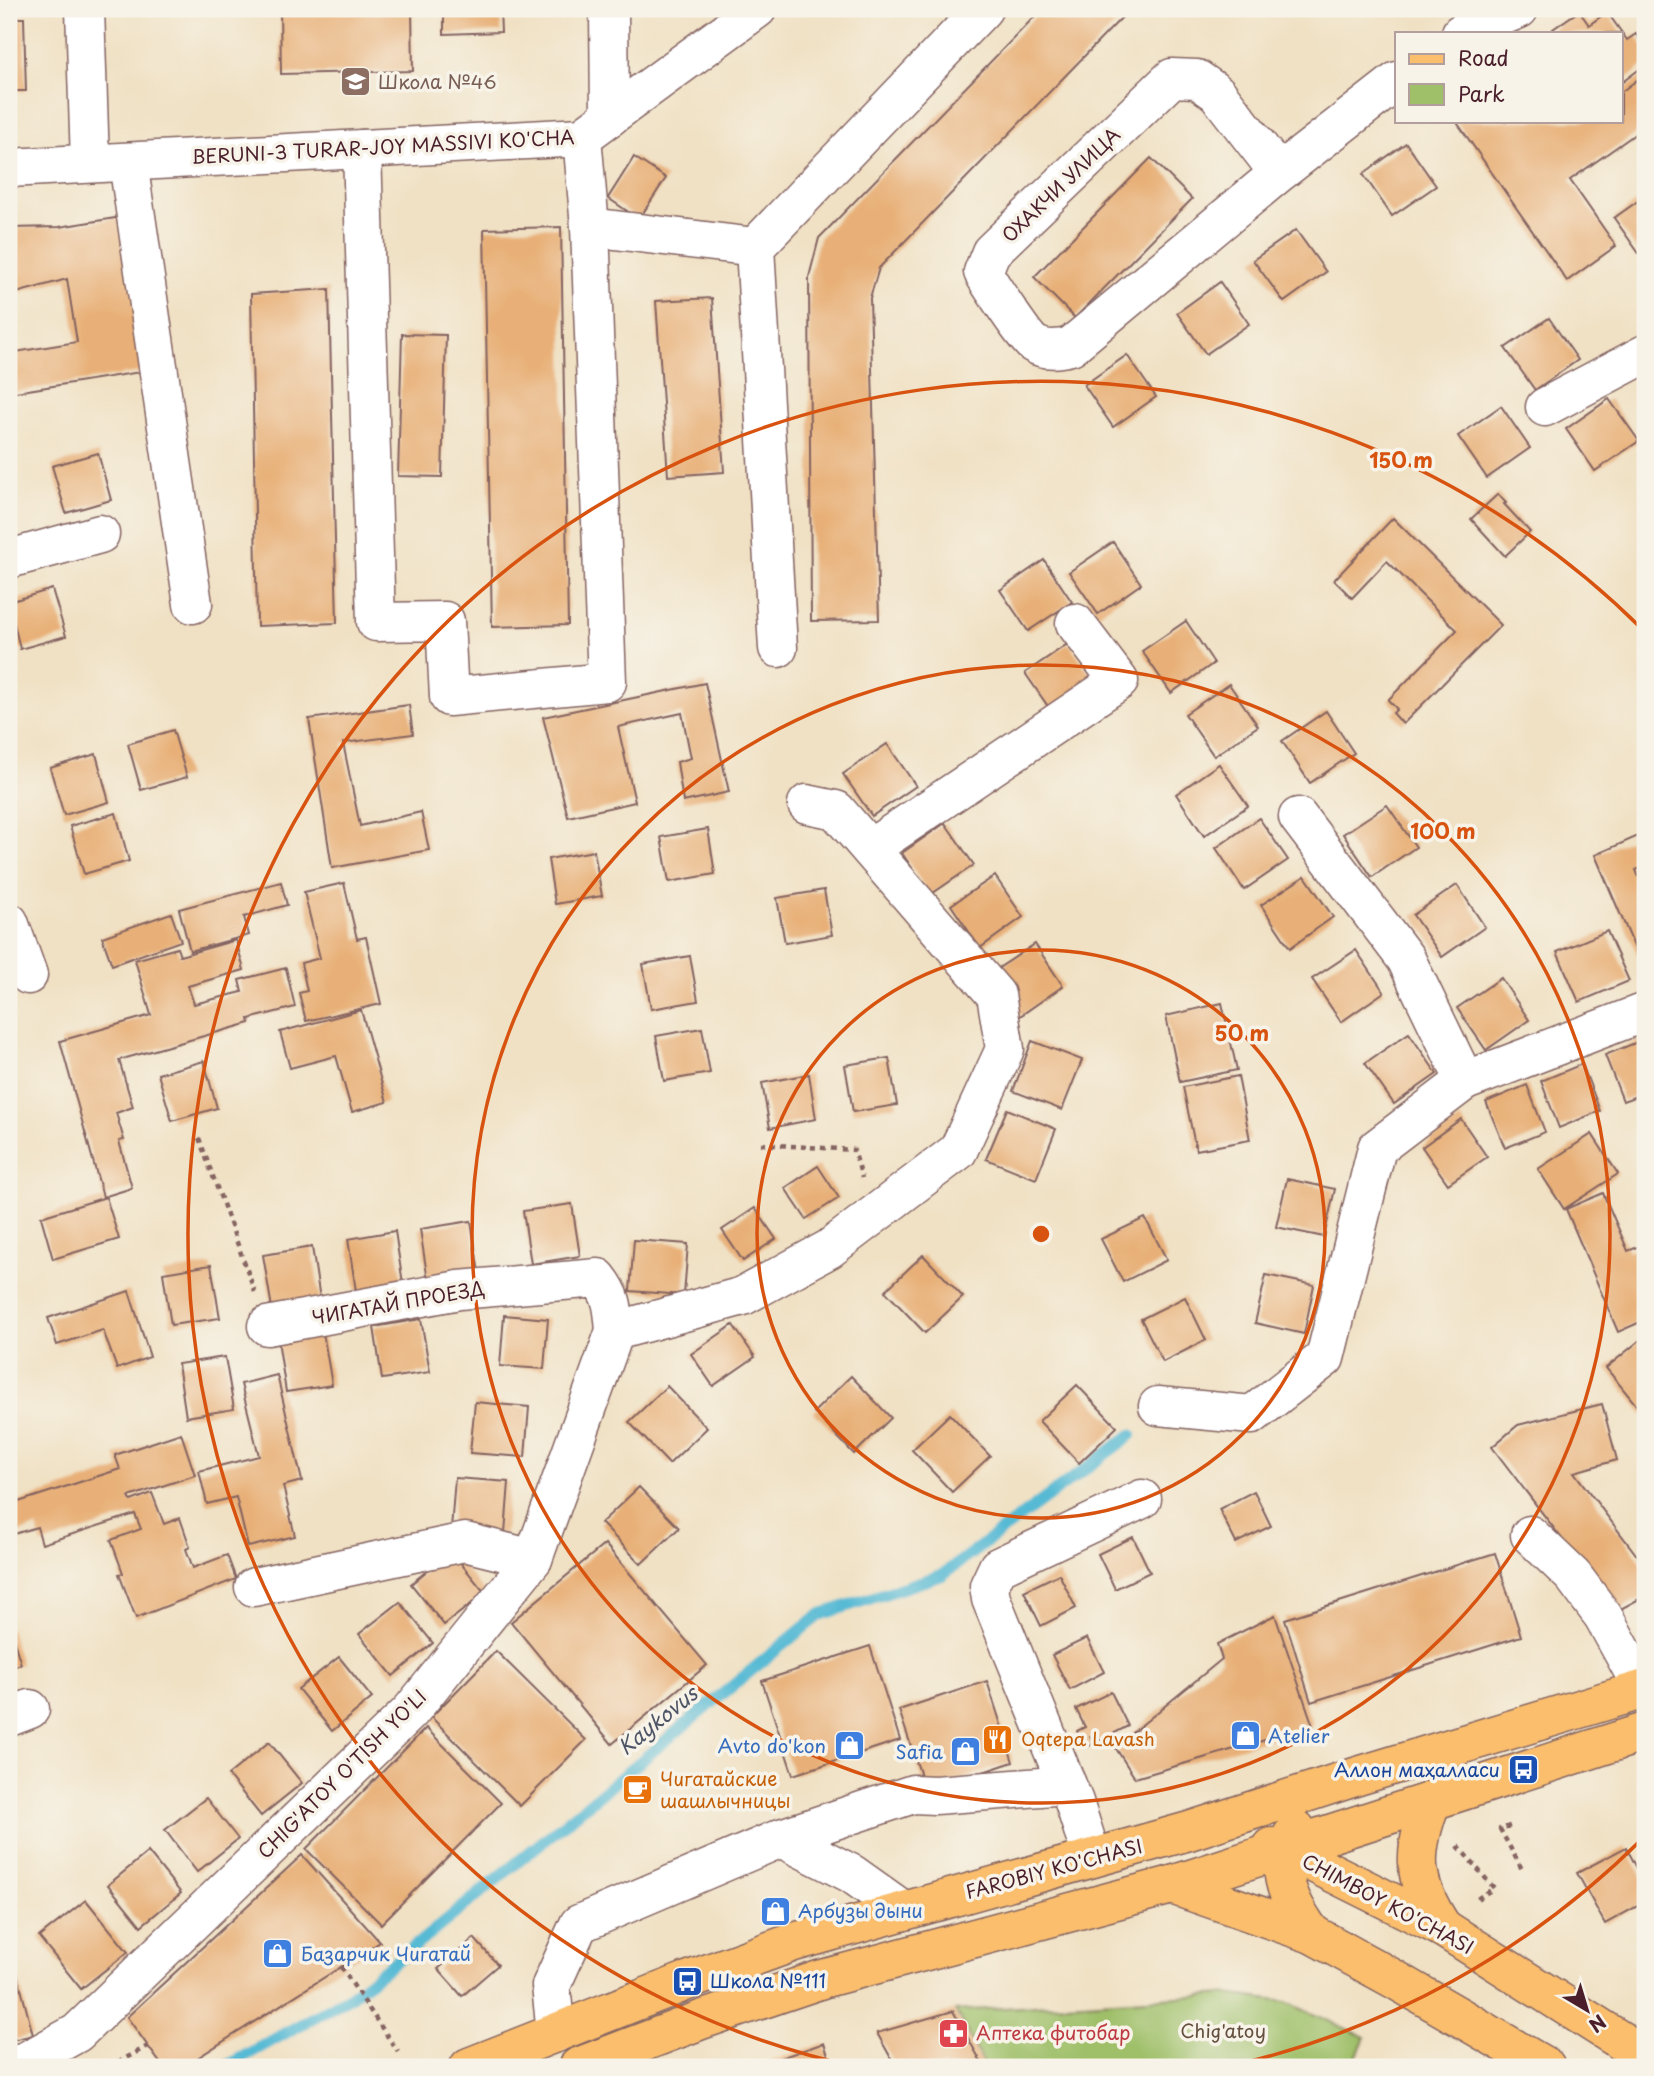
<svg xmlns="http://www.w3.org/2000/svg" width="1654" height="2076" font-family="'Playpen Sans',sans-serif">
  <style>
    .green { fill: #9fc069; stroke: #74704a; stroke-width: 2 }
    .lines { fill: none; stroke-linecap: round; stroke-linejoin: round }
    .stream { stroke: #56bad4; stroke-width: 12 }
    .building { fill: #e8b078 }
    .minor-casing { stroke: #846361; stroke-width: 41 }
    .major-casing { stroke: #846361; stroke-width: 41 }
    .path { stroke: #846361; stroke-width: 4.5; stroke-dasharray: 5 5; stroke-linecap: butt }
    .minor { stroke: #fff; stroke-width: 38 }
    .major { stroke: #fabe6d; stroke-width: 38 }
    .ring { fill: none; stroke: #d8530f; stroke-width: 3.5 }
    .labels { text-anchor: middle; stroke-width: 7; stroke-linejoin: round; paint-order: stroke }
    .education-label { font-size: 19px; fill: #785e54; stroke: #f7f3e8; text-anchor: start }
    .street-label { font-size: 19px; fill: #4a1f2b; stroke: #f7f3e8 }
    .shop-label { font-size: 19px; fill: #366cbe; stroke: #f7f3e8; text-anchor: start }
    .food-label { font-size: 19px; fill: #c56008; stroke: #f7f3e8; text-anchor: start }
    .transit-label { font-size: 19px; fill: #164399; stroke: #f7f3e8; text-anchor: end }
    .park-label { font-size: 19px; fill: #644f3e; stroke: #f7f3e8 }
    .health-label { font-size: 19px; fill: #be3a42; stroke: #f7f3e8; text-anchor: start }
    .water-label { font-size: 21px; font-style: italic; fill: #4e5566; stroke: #f7f3e8 }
    .centre { fill: #d8530f; stroke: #f7f3e8; stroke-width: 3.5 }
    .ring-label { font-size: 21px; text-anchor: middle; font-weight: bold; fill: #d8530f; stroke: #f7f3e8; stroke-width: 7; stroke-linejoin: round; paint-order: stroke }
  </style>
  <rect width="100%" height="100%" fill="#f7f3e8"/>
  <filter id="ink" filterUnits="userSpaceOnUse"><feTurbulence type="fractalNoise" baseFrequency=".0143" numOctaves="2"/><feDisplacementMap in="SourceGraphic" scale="14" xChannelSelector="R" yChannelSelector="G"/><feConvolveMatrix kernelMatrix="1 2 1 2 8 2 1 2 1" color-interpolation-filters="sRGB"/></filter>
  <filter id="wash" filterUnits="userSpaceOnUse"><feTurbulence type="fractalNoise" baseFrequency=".00686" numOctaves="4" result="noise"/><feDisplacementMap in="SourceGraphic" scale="28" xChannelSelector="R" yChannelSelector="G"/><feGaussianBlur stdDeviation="1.57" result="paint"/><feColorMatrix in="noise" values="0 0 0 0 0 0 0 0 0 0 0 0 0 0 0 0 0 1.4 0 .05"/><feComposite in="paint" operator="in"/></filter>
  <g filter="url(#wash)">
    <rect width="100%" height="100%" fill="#f0e1c4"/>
    <polygon class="green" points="1227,1994 1286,2002 1365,2037 1352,2067 986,2067 955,2011"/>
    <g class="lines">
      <polyline class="stream" points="225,2067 348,1998 420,1942 819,1615 942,1575 1131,1435"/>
    </g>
    <g id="blocks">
      <g class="building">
        <polygon points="280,9 412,9 413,71 281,74"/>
        <polygon points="444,9 500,9 501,32 444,34"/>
        <polygon points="1042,9 1130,9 879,268 870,298 879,620 811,621 809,277 819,238"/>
        <polygon points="1579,11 1589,25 1607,12 1627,40 1636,34 1645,48 1645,65 1621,83 1621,33 1556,33 1553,29"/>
        <polygon points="9,18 24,18 26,91 9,91"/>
        <polygon points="1645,74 1645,127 1570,180 1616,246 1567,281 1456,121 1621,121 1621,92"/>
        <polygon points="1406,143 1436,186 1392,216 1363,174"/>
        <polygon points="634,157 666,178 639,219 608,198"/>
        <polygon points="1151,158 1192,199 1075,318 1034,277"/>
        <polygon points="1645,196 1645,262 1614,218"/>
        <polygon points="122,217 147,371 9,393 9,353 77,342 67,279 9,295 9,228 59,227"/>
        <polygon points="561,227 568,625 492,627 484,229"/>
        <polygon points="1296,230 1326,272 1284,302 1253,260"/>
        <polygon points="1220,282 1249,324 1206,354 1177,313"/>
        <polygon points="329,289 337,623 257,626 251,294"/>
        <polygon points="712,298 724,472 668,476 656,301"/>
        <polygon points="1549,318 1578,360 1535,390 1505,348"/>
        <polygon points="402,334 446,335 442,477 398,476"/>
        <polygon points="1127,355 1156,397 1113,427 1084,385"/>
        <polygon points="1609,399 1639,441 1595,471 1566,429"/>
        <polygon points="1501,406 1530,448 1487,478 1458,436"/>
        <polygon points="98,453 111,500 66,513 52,466"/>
        <polygon points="1498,494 1506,503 1504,504 1530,532 1505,556 1471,519"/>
        <polygon points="1393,518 1501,625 1403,724 1393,713 1397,709 1388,700 1457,630 1387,561 1352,598 1334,580"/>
        <polygon points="1113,542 1141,584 1098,614 1069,572"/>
        <polygon points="1044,560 1072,602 1028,631 1000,590"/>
        <polygon points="52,589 66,636 20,649 9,602"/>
        <polygon points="1186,621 1214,663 1171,693 1142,651"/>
        <polygon points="1069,643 1098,685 1054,715 1025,673"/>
        <polygon points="705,683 729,792 683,802 677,762 691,758 682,713 618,727 635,802 568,817 543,717"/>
        <polygon points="1229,684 1258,726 1214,756 1185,714"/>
        <polygon points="409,705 413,734 343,743 360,826 421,812 429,850 332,868 309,719"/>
        <polygon points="1326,711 1354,753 1310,783 1282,741"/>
        <polygon points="173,730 187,777 141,790 128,744"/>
        <polygon points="887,744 916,786 872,816 843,774"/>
        <polygon points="96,754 109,802 64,815 50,768"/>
        <polygon points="1219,764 1248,806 1204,836 1176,794"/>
        <polygon points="1387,805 1416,847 1372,877 1343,834"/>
        <polygon points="116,813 129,861 84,874 70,826"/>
        <polygon points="1259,818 1288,860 1244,890 1216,848"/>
        <polygon points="945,823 974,865 930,895 902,853"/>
        <polygon points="708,829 715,874 669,882 661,837"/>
        <polygon points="1645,833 1645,866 1636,870 1645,893 1645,972 1595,855"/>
        <polygon points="594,851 602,896 555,904 548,859"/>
        <polygon points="995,876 1023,917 980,948 951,905"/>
        <polygon points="1305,876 1333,917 1290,948 1261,905"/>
        <polygon points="281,882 287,905 244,917 249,935 190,951 179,909"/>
        <polygon points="344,883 357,939 366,937 381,1004 306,1021 299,993 307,991 301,963 320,958 304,892"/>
        <polygon points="1457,885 1485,927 1442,957 1413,915"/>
        <polygon points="824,890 832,935 785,943 777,898"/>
        <polygon points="171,913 181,941 112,965 102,937"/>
        <polygon points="1607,931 1629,981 1579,1002 1557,952"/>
        <polygon points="236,940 244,970 188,986 194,1004 242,992 239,980 286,968 295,1007 249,1019 250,1023 119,1060 133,1107 116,1113 124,1140 119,1141 132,1188 103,1197 60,1041 151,1015 135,960 177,948 180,956"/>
        <polygon points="1035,944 1063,986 1020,1016 991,973"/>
        <polygon points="1356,950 1384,992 1341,1022 1312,979"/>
        <polygon points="690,956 698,1001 651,1009 643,964"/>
        <polygon points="1501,978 1529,1020 1486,1050 1457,1008"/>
        <polygon points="1222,1003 1237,1070 1180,1082 1166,1016"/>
        <polygon points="361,1010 387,1102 352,1112 336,1056 290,1068 280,1032"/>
        <polygon points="702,1028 710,1073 664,1081 656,1036"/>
        <polygon points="1409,1033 1437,1074 1394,1104 1365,1063"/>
        <polygon points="1645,1039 1645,1093 1623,1101 1605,1055"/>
        <polygon points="1032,1041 1082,1060 1062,1110 1013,1091"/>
        <polygon points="889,1058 897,1105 853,1112 845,1065"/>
        <polygon points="204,1061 217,1108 172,1121 158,1074"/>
        <polygon points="1582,1064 1600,1111 1559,1128 1541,1081"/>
        <polygon points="809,1074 816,1119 770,1128 762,1083"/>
        <polygon points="1238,1076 1250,1140 1196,1150 1183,1087"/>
        <polygon points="1527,1085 1545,1132 1505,1148 1486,1102"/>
        <polygon points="1007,1109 1056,1129 1036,1179 986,1159"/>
        <polygon points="1461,1119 1487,1157 1448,1184 1422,1147"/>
        <polygon points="1592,1134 1618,1174 1564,1209 1538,1169"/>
        <polygon points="818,1166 839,1198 806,1219 785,1188"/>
        <polygon points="1287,1179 1335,1189 1324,1237 1276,1227"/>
        <polygon points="1603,1193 1628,1251 1645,1244 1645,1320 1618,1332 1566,1209"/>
        <polygon points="106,1197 119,1239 53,1259 41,1217"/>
        <polygon points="572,1204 580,1256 531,1264 523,1211"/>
        <polygon points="755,1208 776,1239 743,1261 722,1230"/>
        <polygon points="1145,1218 1167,1260 1123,1282 1101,1239"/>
        <polygon points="471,1221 479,1273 428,1281 420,1229"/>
        <polygon points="395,1231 403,1284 356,1291 348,1239"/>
        <polygon points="634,1240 688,1244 684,1295 630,1291"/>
        <polygon points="312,1247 320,1299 272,1308 263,1255"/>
        <polygon points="923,1255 963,1297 925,1333 885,1291"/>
        <polygon points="211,1265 220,1318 171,1325 163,1273"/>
        <polygon points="1266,1275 1314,1285 1304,1334 1255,1323"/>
        <polygon points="129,1291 150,1357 117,1369 103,1330 57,1345 48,1318"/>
        <polygon points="1185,1297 1206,1340 1163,1362 1141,1319"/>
        <polygon points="504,1315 548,1319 544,1369 500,1366"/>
        <polygon points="421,1319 430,1372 382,1379 374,1327"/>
        <polygon points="733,1325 755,1357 713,1386 691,1354"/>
        <polygon points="323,1332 332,1385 286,1392 278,1340"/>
        <polygon points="1645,1336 1645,1416 1606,1368"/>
        <polygon points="225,1357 234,1409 186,1417 178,1364"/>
        <polygon points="277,1375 302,1481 283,1486 295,1536 248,1547 236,1497 207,1504 199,1471 259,1456 241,1384"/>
        <polygon points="851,1376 891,1418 854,1454 814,1412"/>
        <polygon points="1077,1385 1117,1427 1079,1463 1039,1421"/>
        <polygon points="667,1386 707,1428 669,1464 629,1422"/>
        <polygon points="475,1402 529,1407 525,1457 470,1453"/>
        <polygon points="1602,1404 1617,1460 1574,1472 1638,1557 1645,1572 1645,1596 1617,1611 1492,1447 1518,1425"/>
        <polygon points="950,1414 990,1456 952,1492 912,1450"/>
        <polygon points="181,1433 195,1475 129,1497 131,1501 152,1493 164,1524 180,1518 190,1547 186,1549 193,1568 227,1555 236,1579 136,1618 119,1574 123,1573 111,1540 141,1529 135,1514 42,1544 37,1527 11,1535 9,1527 9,1505 120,1469 115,1455"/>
        <polygon points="455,1478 509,1482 505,1533 451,1529"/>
        <polygon points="639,1487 679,1528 641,1564 601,1523"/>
        <polygon points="1254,1491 1271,1526 1236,1543 1219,1509"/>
        <polygon points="1133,1537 1150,1572 1115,1589 1098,1554"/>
        <polygon points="605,1544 707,1665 612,1744 511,1622"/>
        <polygon points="451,1551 485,1593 444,1625 411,1584"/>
        <polygon points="1495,1553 1521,1636 1311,1702 1285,1619"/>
        <polygon points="1059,1574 1076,1608 1041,1626 1024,1591"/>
        <polygon points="400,1602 433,1643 393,1676 359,1634"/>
        <polygon points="1275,1615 1313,1726 1135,1778 1115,1747 1222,1659 1217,1644"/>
        <polygon points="9,1625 21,1664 9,1668"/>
        <polygon points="1087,1638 1104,1672 1070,1690 1052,1655"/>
        <polygon points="870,1646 900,1740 793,1775 762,1681"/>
        <polygon points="496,1651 586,1740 520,1806 431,1717"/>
        <polygon points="339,1657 372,1698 332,1731 298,1689"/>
        <polygon points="987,1681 1013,1762 926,1791 899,1710"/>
        <polygon points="1111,1692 1128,1726 1094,1744 1090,1736 1093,1744 1085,1748 1077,1731 1085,1727 1076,1709"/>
        <polygon points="426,1728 501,1803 381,1924 306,1849"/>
        <polygon points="269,1742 302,1783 261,1816 228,1775"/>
        <polygon points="206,1798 238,1839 197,1872 165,1830"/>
        <polygon points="1626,1847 1645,1883 1645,1902 1605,1924 1577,1873"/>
        <polygon points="148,1852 181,1893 141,1926 108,1885"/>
        <polygon points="302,1855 380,1942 183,2067 163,2067 127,2017"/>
        <polygon points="86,1900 128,1952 81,1989 39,1937"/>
        <polygon points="474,1938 498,1965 462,1996 438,1969"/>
        <polygon points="9,1942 33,2035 9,2041"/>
        <polygon points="953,2011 984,2067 896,2067 877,2033"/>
        <polygon points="824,2043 832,2067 754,2067"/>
      </g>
    </g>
  </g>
  <g filter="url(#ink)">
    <use href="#blocks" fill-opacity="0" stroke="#846361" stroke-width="2"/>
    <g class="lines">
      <defs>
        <g id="minor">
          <polyline points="85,9 90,163"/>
          <polyline points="609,9 610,117"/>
          <polyline points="1461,33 1519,9"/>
          <polyline points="362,149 376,622 445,621 449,697 607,682 590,227 582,137"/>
          <polyline points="128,162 193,604"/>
          <polyline points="9,168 582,137 757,9"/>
          <path d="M1279,173L1217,93L1197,79L1172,78L991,252L983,272C989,283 1025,338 1034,344C1045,351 1060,349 1071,346L1279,173L1397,81"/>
          <polyline points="590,227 755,247"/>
          <polyline points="1545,407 1645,354"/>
          <polyline points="9,559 100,534"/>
          <polyline points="778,648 755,247 983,9"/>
          <polyline points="871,848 1119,681 1075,623"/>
          <polyline points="9,922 28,975"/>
          <polyline points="1465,1081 1645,1012"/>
          <polyline points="615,1331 743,1296 829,1249 958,1151 1005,1049 996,995 836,810 807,804"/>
          <polyline points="1158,1406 1252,1415 1325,1358 1377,1148 1465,1081 1406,959 1298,817"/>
          <polyline points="1530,1535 1573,1576 1603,1616 1643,1689"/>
          <polyline points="254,1587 465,1542 533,1559"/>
          <polyline points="9,1717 30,1709"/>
          <polyline points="781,1838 913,1794 935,1795 1067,1785"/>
          <polyline points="1092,1858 1074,1802 991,1599 989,1586 998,1567 1142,1499"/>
          <polyline points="556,2033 551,1986 579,1924 781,1838 852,1874 904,1911"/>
          <path d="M9,2066L28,2060L77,2033L410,1712L533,1559L615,1331C613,1307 613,1297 598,1278L459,1290L267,1326"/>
        </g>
        <g id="major">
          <path d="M1432,1800C1412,1852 1411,1881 1443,1928"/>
          <path d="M1296,1829C1293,1835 1287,1843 1285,1849C1277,1880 1295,1911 1312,1934"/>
          <polyline points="1272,1847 1285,1849 1443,1928 1645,2056"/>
          <polyline points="1172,1885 1312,1934 1394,1979 1546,2067"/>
          <polyline points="469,2067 687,1981 794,1942 1189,1831 1358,1776 1645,1689"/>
          <polyline points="578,2067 701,2020 822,1979 1172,1885 1645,1732"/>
        </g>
      </defs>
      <use href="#minor" class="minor-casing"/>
      <use href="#major" class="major-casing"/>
      <g class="path">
        <polyline points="199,1138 255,1292"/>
        <polyline points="761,1144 854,1150 862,1178"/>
        <polyline points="1510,1826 1500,1829 1523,1871"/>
        <polyline points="1458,1846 1494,1888 1474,1901"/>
        <polyline points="341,1967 398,2052"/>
        <polyline points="109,2067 148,2046"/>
      </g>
      <use href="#minor" class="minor"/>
      <use href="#major" class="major"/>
    </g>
  </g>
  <g class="ring">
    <circle cx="1041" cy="1234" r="284"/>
    <circle cx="1041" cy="1234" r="569"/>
    <path d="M1644 1837A853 853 0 0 1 1226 2067M856 2067A853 853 0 1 1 1644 631"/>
  </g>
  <defs>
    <symbol id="school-square" viewBox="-11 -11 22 22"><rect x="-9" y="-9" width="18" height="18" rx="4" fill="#8d6e63" stroke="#f7f3e8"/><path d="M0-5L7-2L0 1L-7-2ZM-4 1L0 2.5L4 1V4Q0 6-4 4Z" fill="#fff"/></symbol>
    <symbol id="shop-square" viewBox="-11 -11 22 22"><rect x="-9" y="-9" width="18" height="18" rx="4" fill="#3f7fe0" stroke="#f7f3e8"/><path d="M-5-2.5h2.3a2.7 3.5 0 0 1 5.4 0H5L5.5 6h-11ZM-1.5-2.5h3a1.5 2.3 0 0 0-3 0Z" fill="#fff"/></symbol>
    <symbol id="restaurant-square" viewBox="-11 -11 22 22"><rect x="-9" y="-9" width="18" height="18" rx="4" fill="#e8710a" stroke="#f7f3e8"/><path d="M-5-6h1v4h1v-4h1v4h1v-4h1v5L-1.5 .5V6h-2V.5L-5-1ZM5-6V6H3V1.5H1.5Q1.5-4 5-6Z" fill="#fff"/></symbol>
    <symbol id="bus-square" viewBox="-11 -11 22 22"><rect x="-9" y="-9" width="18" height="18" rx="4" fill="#1a4fb4" stroke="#f7f3e8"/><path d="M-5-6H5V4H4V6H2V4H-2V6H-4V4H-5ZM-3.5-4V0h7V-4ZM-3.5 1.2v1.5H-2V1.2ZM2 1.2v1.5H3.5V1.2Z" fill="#fff"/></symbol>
    <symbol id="cafe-square" viewBox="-11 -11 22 22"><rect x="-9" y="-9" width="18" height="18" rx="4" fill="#e8710a" stroke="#f7f3e8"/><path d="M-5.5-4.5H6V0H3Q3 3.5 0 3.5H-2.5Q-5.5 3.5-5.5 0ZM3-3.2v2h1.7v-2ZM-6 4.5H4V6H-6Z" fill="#fff"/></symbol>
    <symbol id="pharmacy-square" viewBox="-11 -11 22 22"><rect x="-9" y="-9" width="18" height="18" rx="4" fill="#e0444e" stroke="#f7f3e8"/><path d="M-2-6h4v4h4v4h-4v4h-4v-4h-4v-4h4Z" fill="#fff"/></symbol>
  </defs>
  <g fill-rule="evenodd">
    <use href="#school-square" x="338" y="64" width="35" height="35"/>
    <use href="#shop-square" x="1228" y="1718" width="35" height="35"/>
    <use href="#restaurant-square" x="980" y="1722" width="35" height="35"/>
    <use href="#shop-square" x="832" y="1728" width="35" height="35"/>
    <use href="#shop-square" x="948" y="1734" width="35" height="35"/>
    <use href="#bus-square" x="1506" y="1752" width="35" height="35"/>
    <use href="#cafe-square" x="620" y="1772" width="35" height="35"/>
    <use href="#shop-square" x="758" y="1894" width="35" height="35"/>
    <use href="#shop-square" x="260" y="1936" width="35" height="35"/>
    <use href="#bus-square" x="670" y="1964" width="35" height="35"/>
    <use href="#pharmacy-square" x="936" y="2016" width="35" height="35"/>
  </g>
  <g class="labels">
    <g class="education-label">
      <text x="378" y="89">Школа №46</text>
    </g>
    <g class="street-label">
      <text transform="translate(383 147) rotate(-3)" y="7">BERUNI-3 TURAR-JOY MASSIVI KO'CHA</text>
      <text transform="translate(1061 185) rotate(-44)" y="7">ОХАКЧИ УЛИЦА</text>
      <text transform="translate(398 1303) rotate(-10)" y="7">ЧИГАТАЙ ПРОЕЗД</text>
      <text transform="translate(342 1774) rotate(-45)" y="7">CHIG'ATOY O'TISH YO'LI</text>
      <text transform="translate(1054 1869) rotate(-15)" y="7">FAROBIY KO'CHASI</text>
      <text transform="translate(1388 1904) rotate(28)" y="7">CHIMBOY KO'CHASI</text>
    </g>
    <g class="shop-label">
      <text x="1268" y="1743">Atelier</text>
      <text x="826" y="1753" text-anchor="end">Avto do'kon</text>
      <text x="943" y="1759" text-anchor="end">Safia</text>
      <text x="798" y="1918">Aрбузы дыни</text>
      <text x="301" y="1961">Базарчик Чигатай</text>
    </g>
    <g class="food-label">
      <text x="1021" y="1746">Oqtepa Lavash</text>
      <text x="660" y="1786">Чигатайские<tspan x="660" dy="22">шашлычницы</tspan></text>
    </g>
    <g class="transit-label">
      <text x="1500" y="1777">Аллон маҳалласи</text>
      <text x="710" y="1988" text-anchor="start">Школа №111</text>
    </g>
    <g class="park-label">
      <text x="1223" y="2038">Chig'atoy</text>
    </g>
    <g class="health-label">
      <text x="976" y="2040">Аптека фитобар</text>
    </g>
    <g class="water-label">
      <text transform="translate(658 1721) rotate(-39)" y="7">Kaykovus</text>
    </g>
  </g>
  <circle cx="1041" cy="1234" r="10" class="centre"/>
  <g class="ring-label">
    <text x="1401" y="468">150 m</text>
    <text x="1443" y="839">100 m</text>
    <text x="1242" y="1041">50 m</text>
  </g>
  <rect width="1654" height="2076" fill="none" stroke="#f7f3e8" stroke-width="35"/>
  <rect x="1395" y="32" width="228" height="91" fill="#f7f3e8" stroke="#b29e9c" stroke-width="2"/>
  <rect x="1409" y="54" width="35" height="10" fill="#fabe6d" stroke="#b29e9c" stroke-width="2"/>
  <text x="1458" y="66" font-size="21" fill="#4a1f2b">Road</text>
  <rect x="1409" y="84" width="35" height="21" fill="#9fc069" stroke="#b29e9c" stroke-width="2"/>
  <text x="1458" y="102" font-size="21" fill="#4a1f2b">Park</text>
  <g transform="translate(1587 2010) rotate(142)" stroke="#f7f3e8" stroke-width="5" paint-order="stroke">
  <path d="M0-5L12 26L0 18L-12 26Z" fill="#4a1f2b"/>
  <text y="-10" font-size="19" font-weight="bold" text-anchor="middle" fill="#4a1f2b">N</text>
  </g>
</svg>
